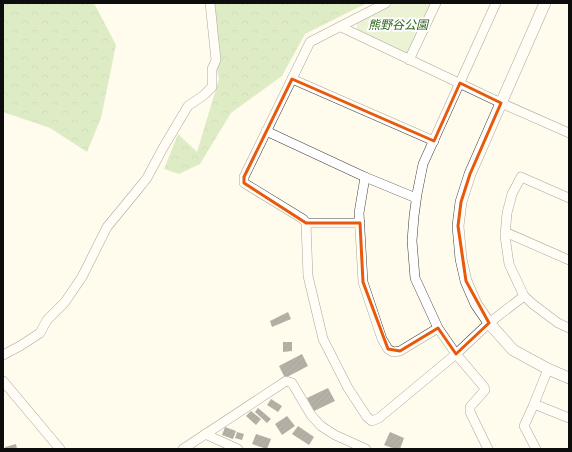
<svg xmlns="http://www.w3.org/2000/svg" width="572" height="452" font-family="'Noto Serif','Noto Sans JP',serif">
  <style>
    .green { fill: #d2e9b6 }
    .forest { fill: url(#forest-crowns) }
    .building { fill: url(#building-hatch) }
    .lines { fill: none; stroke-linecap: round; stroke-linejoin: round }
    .minor-casing { stroke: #404040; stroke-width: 10 }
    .tertiary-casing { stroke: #404040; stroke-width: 12 }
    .minor { stroke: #fff; stroke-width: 9 }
    .tertiary { stroke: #fff; stroke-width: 11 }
    .marked { fill: none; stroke: #e8590c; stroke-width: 3; stroke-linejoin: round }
    .labels { text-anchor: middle; stroke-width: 4; stroke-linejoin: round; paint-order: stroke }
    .park-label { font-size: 12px; font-style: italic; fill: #2e651d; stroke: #fff }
  </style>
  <defs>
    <pattern id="forest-crowns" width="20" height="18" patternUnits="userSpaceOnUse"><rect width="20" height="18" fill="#b6da96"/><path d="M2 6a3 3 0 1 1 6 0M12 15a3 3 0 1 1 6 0" fill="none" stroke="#9bba80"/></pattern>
    <pattern id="building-hatch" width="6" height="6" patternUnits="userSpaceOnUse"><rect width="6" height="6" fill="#564e49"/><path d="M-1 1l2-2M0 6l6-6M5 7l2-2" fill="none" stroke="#69635f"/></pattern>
  </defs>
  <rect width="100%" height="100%" fill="#fffbed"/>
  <polygon class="green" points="394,3 431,3 409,54 357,31 357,22"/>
  <g class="forest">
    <polygon points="3,3 94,3 116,45 101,118 87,152 50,128 3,112"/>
    <polygon points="208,3 367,3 305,34 282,76 231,113 200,164 179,174 164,169 178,134 197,152 219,79 208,28"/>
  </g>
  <g class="building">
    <polygon points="288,312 291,319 272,327 270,321"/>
    <polygon points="283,342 292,342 292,351 283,352"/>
    <polygon points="302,354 308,366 285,378 279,366"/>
    <polygon points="328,388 335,401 314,411 307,398"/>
    <polygon points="271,399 282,406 278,412 267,405"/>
    <polygon points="258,408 271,419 267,423 255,412"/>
    <polygon points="251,411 261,419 256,425 246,416"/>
    <polygon points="287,416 295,426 282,435 275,424"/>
    <polygon points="298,426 314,437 309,445 292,434"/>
    <polygon points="225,427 236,431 233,439 222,435"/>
    <polygon points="237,432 244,434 242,440 235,438"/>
    <polygon points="390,432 404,438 400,449 395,449 384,445"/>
    <polygon points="256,434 271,439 267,449 252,444"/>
    <polygon points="16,444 17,449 5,449 5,447"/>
  </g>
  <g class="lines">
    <defs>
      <g id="minor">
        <polyline points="386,3 310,42 244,177 244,183 303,219 306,223 308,276 323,339 348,388 367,417 372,421 379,418 456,354 489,323 524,296"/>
        <polyline points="341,27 501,103 569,133"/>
        <polyline points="409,60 436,3"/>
        <polyline points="292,79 434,141"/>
        <polyline points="266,131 365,177 416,198"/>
        <polyline points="365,177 359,213 363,282 382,339 388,349 393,352 400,351 438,328"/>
        <polyline points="569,198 521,177 512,194 507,213 505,236 509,264 524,296 534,305 558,323 569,328"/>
        <polyline points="306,223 360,223"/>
        <polyline points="505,232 569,260"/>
        <polyline points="3,355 20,346 40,333 47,320 65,302 82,277 107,227 135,193 147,178 163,148 188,106 204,95 212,87 212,69 216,60 210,3"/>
        <polyline points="3,381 60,449"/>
        <polyline points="534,404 569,418"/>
        <polyline points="205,434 238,449"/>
        <polyline points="183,449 286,381 292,383 311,415 321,426 335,435 366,449"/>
        <polyline points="488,449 470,412 470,407 485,390 484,387 456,354 438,328 415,278 412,241 414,216 417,194 423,164 496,3"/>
        <polyline points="536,449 524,426 534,404 548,369"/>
      </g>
      <polyline id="tertiary" points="545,3 470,174 461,202 458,226 461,259 466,281 476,304 489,323 513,350 548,369 569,378"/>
    </defs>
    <use href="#minor" class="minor-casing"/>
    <use href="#tertiary" class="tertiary-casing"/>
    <use href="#minor" class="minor"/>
    <use href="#tertiary" class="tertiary"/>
  </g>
  <path d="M0 0H572V452H0ZM292,79L434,141L460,83L501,103L470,174L461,202L458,226L466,281L489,323L456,354L438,328L400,351L388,349L363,282L360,223H306L244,183V177Z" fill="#fffbed" fill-opacity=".55" fill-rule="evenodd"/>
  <path class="marked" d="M292,79L434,141L460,83L501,103L470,174L461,202L458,226L466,281L489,323L456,354L438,328L400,351L388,349L363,282L360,223H306L244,183V177Z"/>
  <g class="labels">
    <g class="park-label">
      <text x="398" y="29">熊野谷公園</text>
    </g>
  </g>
  <rect width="572" height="452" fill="none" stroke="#0d0d0d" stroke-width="8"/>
</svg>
